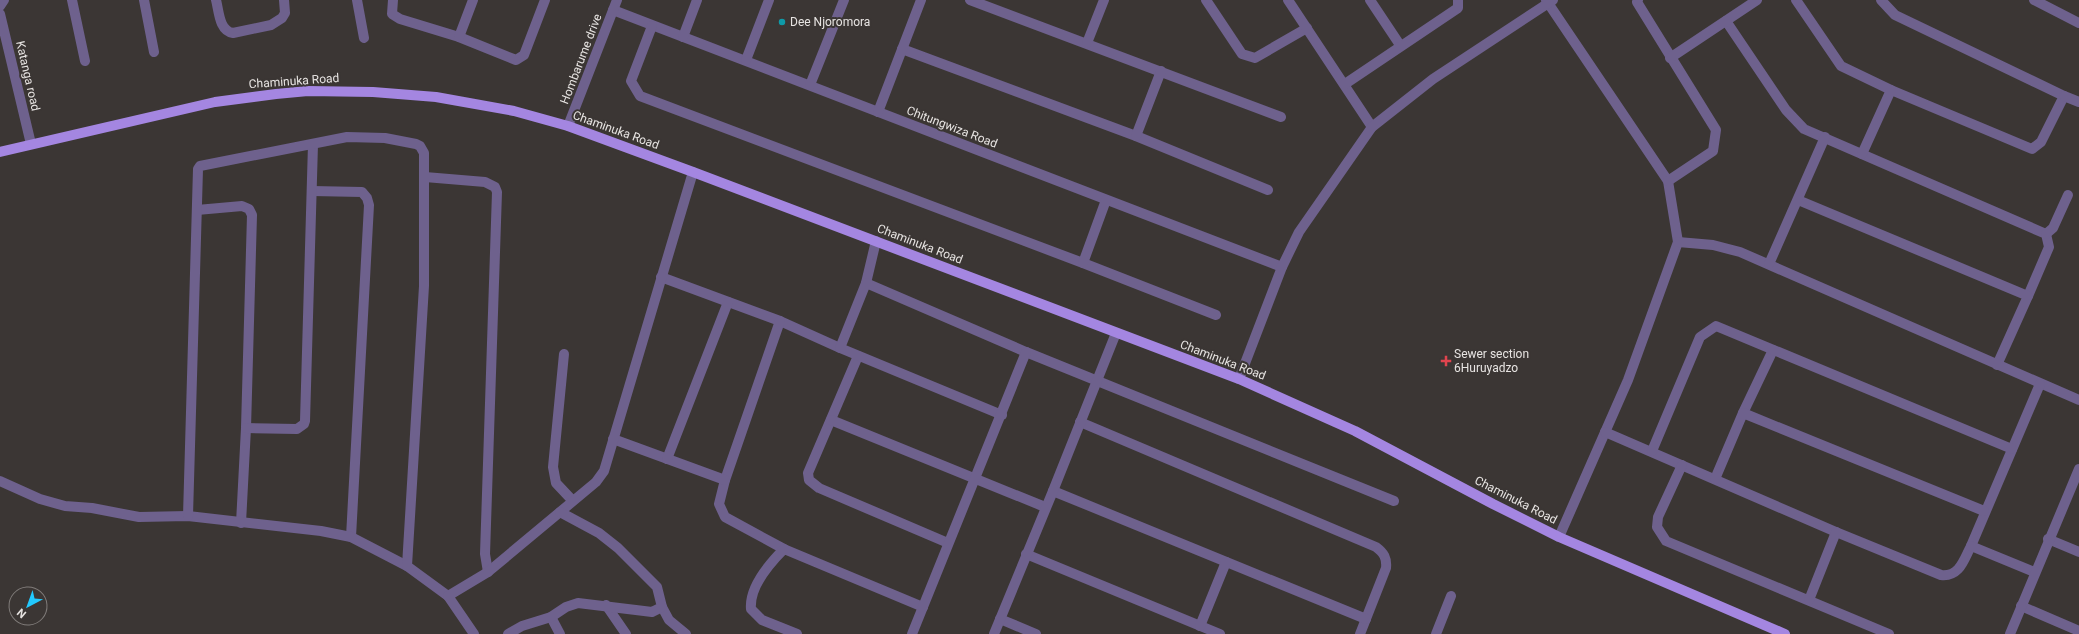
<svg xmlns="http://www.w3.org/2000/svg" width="2079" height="634" font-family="Roboto,sans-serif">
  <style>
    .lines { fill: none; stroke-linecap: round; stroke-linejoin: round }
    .minor { stroke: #6e618d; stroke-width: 10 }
    .major { stroke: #a486e1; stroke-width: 10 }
    .culture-dot { fill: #0f9aa8; stroke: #3b3634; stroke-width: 1.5 }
    .health-dot { fill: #e0444e; stroke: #3b3634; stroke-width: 1.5 }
    .labels { text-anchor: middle; stroke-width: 4; stroke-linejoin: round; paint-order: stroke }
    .poi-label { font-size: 12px; fill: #e7e4e2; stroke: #3b3634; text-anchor: start }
    .street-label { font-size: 12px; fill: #e7e4e2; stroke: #3b3634 }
  </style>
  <rect width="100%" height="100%" fill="#3b3634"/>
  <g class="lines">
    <g class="minor">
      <polyline points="72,0 85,61"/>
      <polyline points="144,0 154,52"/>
      <path d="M216,0C219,11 219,31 233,33L271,25L282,18L285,13L284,0"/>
      <polyline points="357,0 364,38"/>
      <polyline points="393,0 392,14 400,19 459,37 516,60 524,55 545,0"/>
      <polyline points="970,0 1281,117"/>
      <polyline points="1206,0 1242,54 1255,58 1307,28"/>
      <polyline points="1288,0 1372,127"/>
      <polyline points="1370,0 1400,45"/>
      <polyline points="1546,0 1668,181 1678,242 1628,380 1559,537"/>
      <polyline points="1638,0 1637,2 1716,130 1713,151 1668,181"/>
      <polyline points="1796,0 1841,66 1891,90 2032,149 2041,142 2064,96 1895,15 1881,0"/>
      <polyline points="2034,0 2079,23"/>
      <polyline points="0,6 4,0"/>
      <polyline points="613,10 1282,267"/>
      <polyline points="0,14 31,144"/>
      <polyline points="1726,21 1786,110 1804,129 2046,234 2049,247 2028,296"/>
      <polyline points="652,26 631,81 640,96 1083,263 1216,315"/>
      <polyline points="459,37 473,0"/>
      <polyline points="683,37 697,0"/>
      <polyline points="1087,43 1104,0"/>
      <polyline points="902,49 1136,136 1268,190"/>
      <polyline points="1670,58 1757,0"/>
      <polyline points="746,60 769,0"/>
      <polyline points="1345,84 1458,8 1458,0"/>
      <polyline points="810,85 844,0"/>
      <polyline points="2064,96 2079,102"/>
      <polyline points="878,112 921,0"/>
      <polyline points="568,126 617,0"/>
      <polyline points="1136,136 1161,71"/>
      <polyline points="1862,154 1891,90"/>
      <polyline points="425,177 485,182 495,187 497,192 485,554 488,572"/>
      <polyline points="312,191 362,192 367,198 369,205 351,537"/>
      <polyline points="1798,200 2028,296 1997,365"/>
      <polyline points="197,210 242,206 249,209 252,215 246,428 241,523"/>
      <polyline points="2046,234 2053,228 2068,195"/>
      <polyline points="1678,242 1713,245 1740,252 2079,400"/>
      <polyline points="1083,263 1106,200"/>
      <polyline points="1769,264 1825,137"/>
      <polyline points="661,277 780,321 840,348"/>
      <polyline points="866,283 876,241"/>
      <polyline points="780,321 725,480 719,504 725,517 784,549"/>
      <polyline points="564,354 553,467 556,483 572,500"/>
      <polyline points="858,356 808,473 809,480 819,488 948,543"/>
      <polyline points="1239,379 1282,267 1299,232 1372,127 1433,79 1553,0"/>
      <polyline points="1743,413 1773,350"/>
      <polyline points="1002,415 840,348 866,283 1026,352 1394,501"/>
      <polyline points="831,420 1045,507"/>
      <path d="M1080,422L1376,547C1384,553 1387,558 1386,568L1360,634"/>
      <polyline points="246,428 297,429 304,424 305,421 313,144"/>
      <path d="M1605,432L1836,532L1941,575C1960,577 1964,559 1971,546L2040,384"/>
      <polyline points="613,439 725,480"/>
      <polyline points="1652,451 1700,337 1716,326 2012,449"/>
      <polyline points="667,459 728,302"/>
      <polyline points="1682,465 1658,517 1657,527 1666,541 1889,634"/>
      <polyline points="1715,479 1743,413 1984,511"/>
      <polyline points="0,481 40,499 65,506 92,508 139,517 188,516 321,531 351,537 407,566"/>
      <polyline points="1053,491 1366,619"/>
      <polyline points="188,516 198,169 200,166 347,137 385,138 416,144 420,146 424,153 424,286 407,566 448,596"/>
      <polyline points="2048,539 2079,552"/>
      <polyline points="1971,546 2034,572"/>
      <polyline points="1026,554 1220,634"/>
      <polyline points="1809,600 1836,532"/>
      <polyline points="606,605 626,634"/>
      <polyline points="2021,606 2079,631"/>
      <polyline points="662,607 669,620 686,634"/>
      <polyline points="551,617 560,634"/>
      <polyline points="1000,619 1036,634"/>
      <polyline points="1200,626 1226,562"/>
      <polyline points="474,634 448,596 488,572 596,482 604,471 693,172"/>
      <polyline points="508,634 522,626 551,617 566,607 578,603 644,611 652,612 662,607 657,587 618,548 599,533 560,512"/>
      <path d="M797,634L762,620L751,609C749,588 769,564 784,549L923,607"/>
      <polyline points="912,634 1026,352"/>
      <polyline points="994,634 1053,491 1116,333"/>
      <polyline points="1436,634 1451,596"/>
      <polyline points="2010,634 2079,469"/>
    </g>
    <polyline class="major" points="0,152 215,102 276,94 308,91 373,92 436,97 514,111 568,126 693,172 1239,379 1355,431 1493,504 1559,537 1785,634"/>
  </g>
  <circle class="culture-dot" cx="782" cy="22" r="4"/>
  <path class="health-dot" d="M1444 355h4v4h4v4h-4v4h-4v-4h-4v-4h4z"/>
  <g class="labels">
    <g class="poi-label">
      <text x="790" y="26">Dee Njoromora</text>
      <text x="1454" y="358">Sewer section<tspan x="1454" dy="14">6Huruyadzo</tspan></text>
    </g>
    <g class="street-label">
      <text transform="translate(581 59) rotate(-69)" y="4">Hombarume drive</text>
      <text transform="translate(28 76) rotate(77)" y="4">Katanga road</text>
      <text transform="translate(294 81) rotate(-4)" y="4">Chaminuka Road</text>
      <text transform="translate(952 127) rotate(21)" y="4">Chitungwiza Road</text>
      <text transform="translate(616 130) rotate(20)" y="4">Chaminuka Road</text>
      <text transform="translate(920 244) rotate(21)" y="4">Chaminuka Road</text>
      <text transform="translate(1223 360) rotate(21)" y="4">Chaminuka Road</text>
      <text transform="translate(1516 500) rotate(27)" y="4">Chaminuka Road</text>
    </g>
  </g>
  <g transform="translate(28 606) rotate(221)"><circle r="19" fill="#3b3634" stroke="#807c7a"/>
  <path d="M0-3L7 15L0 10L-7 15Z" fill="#22c9fe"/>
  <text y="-6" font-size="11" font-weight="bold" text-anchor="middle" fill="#e7e4e2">N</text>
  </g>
</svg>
